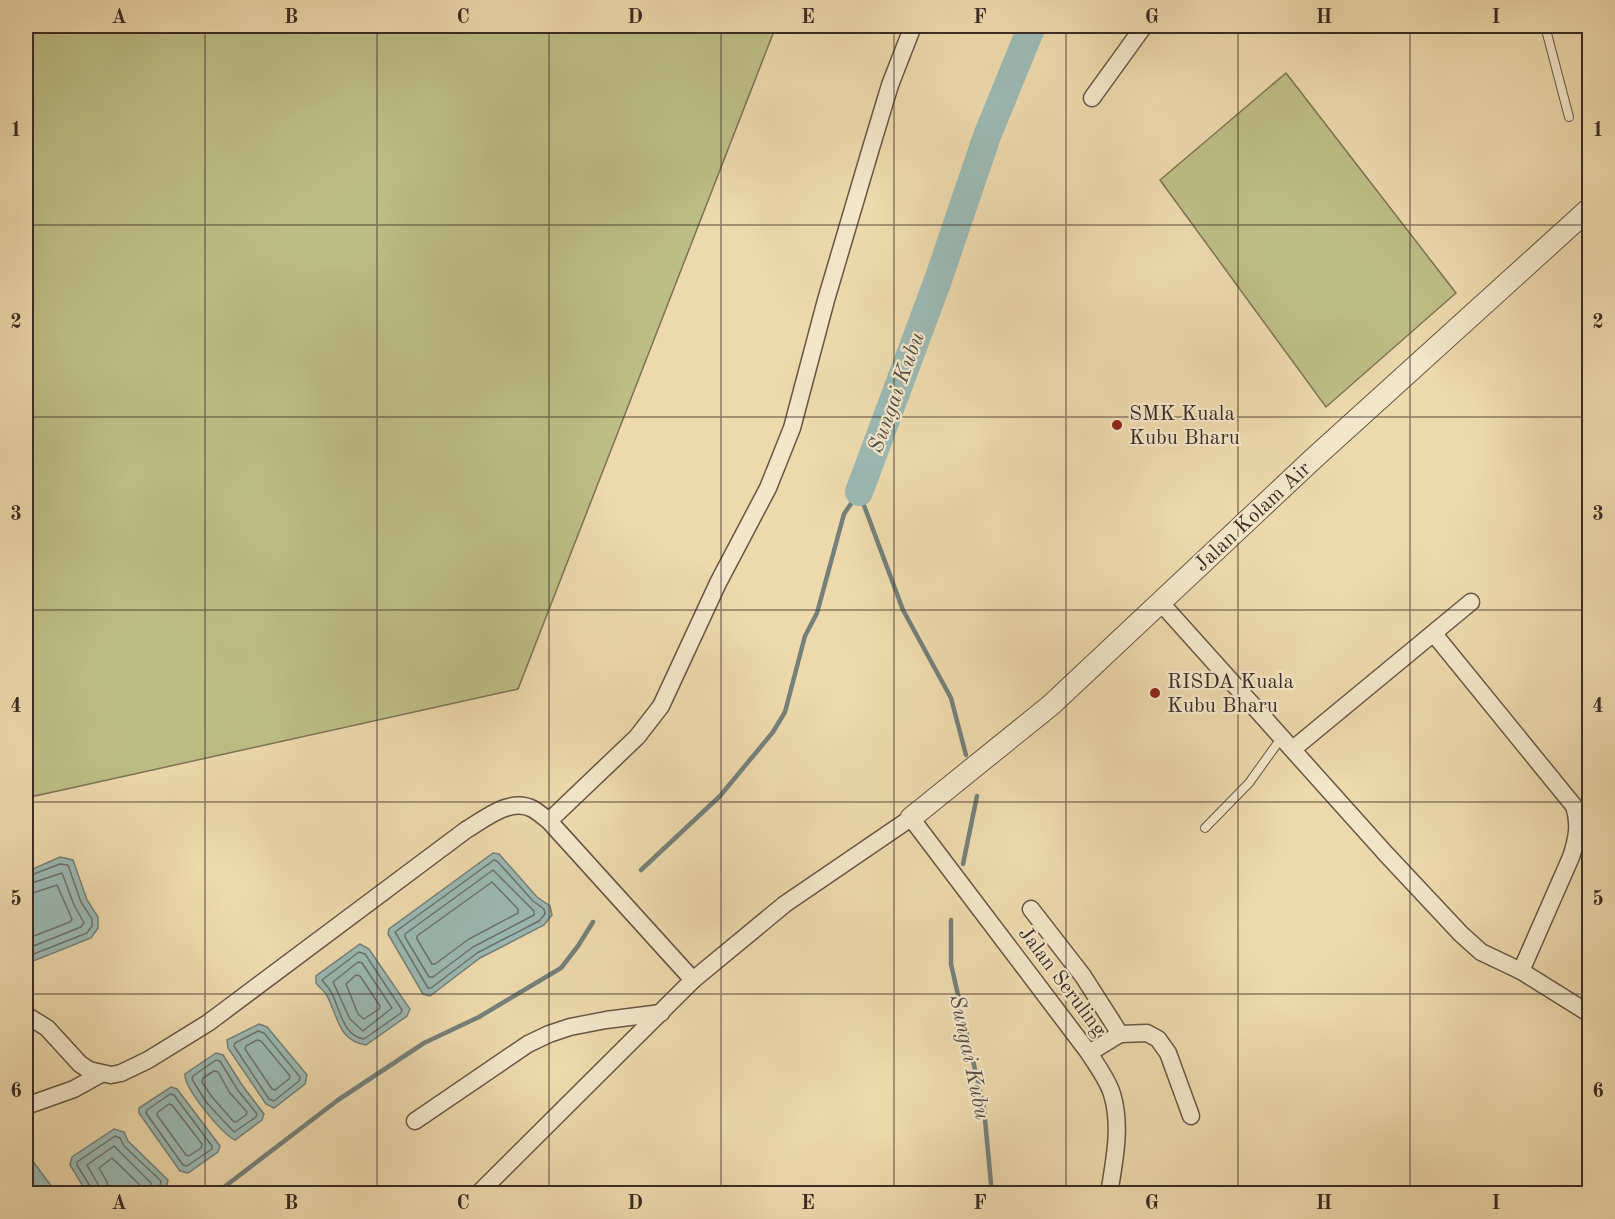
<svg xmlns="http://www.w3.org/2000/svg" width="1615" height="1219" font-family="'Old Standard TT',serif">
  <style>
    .green { fill: #bdbe86; stroke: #7c7455; stroke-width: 1.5 }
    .water { fill: #9bb9b3; stroke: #75807a; stroke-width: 1.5 }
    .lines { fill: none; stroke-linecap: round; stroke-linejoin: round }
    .shore { stroke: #6b726c; stroke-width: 1.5 }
    .stream { stroke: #75807a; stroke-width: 4.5 }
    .river { stroke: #9bb9b3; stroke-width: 28 }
    .service-casing { stroke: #685646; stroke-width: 10 }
    .minor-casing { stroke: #685646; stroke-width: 19 }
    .tertiary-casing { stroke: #685646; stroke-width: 23 }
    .service { stroke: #f3e6c9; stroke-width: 8 }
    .minor { stroke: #f3e6c9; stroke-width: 16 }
    .tertiary { stroke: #f3e6c9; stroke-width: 21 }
    .grid { fill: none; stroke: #3b2b24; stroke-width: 1.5; stroke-opacity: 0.55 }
    .poi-dot { fill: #8f2418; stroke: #f3e6c9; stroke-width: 2 }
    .labels { text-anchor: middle; stroke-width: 4.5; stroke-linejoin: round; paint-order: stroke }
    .poi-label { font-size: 21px; fill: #3b2b24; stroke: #f3e6c9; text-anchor: start }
    .street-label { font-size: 21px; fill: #3b2b24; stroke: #f3e6c9 }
    .water-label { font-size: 22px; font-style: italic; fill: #534e48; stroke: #f3e6c9 }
    .neatline { fill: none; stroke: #3b2b24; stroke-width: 2 }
    .grid-label { font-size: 20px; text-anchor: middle; font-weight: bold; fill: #3b2b24 }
  </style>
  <rect width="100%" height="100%" fill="#edd9ac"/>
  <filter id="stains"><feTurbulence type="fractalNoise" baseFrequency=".00333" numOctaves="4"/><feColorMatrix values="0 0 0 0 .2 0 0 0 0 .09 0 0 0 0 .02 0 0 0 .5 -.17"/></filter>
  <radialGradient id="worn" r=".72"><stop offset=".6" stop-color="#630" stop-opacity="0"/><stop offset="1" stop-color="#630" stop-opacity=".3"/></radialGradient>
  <g class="green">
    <polygon points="26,26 776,26 518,689 26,798"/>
    <polygon points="1286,73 1456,293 1326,407 1160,180"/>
  </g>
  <g class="water">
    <polygon points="493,853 499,854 537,897 550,906 552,915 544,925 480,958 430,996 423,994 388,934 389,929"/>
    <polygon points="60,857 73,860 87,900 98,917 98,928 91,938 26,964 26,872"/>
    <path d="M360,944L369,949L410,1009L407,1016L366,1045C337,1041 338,1014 326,994C323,990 319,987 316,983V976Z"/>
    <polygon points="259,1024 267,1027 307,1075 305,1084 274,1108 266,1104 228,1048 227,1040"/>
    <path d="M216,1053L223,1055L242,1085L264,1114L262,1120L235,1140C221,1133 184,1088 185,1074Z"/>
    <polygon points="171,1087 177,1089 220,1146 218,1152 188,1173 180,1171 139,1113 139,1108"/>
    <polygon points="114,1129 124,1132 128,1141 168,1180 166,1190 161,1194 87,1193 70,1165 72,1157"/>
    <polygon points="26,1152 55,1191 54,1193 26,1193"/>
  </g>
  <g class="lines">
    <g class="shore">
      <polygon points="494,860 497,861 533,901 544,909 545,914 539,921 477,953 431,988 428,988 395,932"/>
      <polygon points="493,870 534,911 534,915 473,947 433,977 429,977 405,937 405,934"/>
      <polyline points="26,877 60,864 68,865 81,902 92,919 92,926 87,933 26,957"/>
      <polygon points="492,882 518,909 518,913 469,939 435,964 432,964 417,939 417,936"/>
      <polyline points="26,885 62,873 74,905 84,923 81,927 26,949"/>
      <polyline points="26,894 33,893 57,885 72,919 70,922 26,939"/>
      <path d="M359,952L365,954L402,1010L401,1013L364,1039C342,1036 340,1007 331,992C329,988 325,984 322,980Z"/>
      <polygon points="358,962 362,963 392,1008 363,1031 350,1019 333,982"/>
      <polygon points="356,975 360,976 380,1006 379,1009 364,1019 358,1014 346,984"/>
      <polygon points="258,1031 264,1033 300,1077 299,1081 274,1101 269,1099 234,1046 235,1043"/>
      <polygon points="257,1040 261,1041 290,1076 289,1079 275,1090 272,1089 245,1049 246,1046"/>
      <polygon points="216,1060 220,1061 237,1089 257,1114 256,1117 234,1132 206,1102 192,1079 193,1076"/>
      <polygon points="214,1071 218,1072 230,1093 247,1112 246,1115 236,1122 233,1121 212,1097 202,1082 203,1078"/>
      <polygon points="170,1094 174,1095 212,1146 212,1149 187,1166 183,1165 146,1113 147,1110"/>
      <polygon points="169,1104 172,1105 202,1144 201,1148 189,1156 186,1155 157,1115 158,1112"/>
      <polyline points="92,1194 91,1188 77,1165 77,1162 115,1136 120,1138 124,1146 161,1181 158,1194"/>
      <polyline points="100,1194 99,1186 87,1165 114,1146 151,1183 151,1194"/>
      <polyline points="109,1194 107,1182 99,1168 112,1158 141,1186 142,1194"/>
    </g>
    <g class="stream">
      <polyline points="859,492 903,610 951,698 966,755"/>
      <polyline points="963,864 977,796"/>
      <polyline points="641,870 720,796 773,732 785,712 805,636 817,613 844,514 859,492"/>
      <polyline points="951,920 951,964 984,1109 992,1194"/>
      <polyline points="215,1194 338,1100 424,1043 479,1017 561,968 578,946 593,922"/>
    </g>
    <polyline class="river" points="859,492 938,280 987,136 1032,26"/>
    <defs>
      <g id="service">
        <polyline points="1545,26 1569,117"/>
        <polyline points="1205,828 1249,783 1282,737"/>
      </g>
      <g id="minor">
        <polyline points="1092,98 1144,26"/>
        <polyline points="1161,603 1386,854 1461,934 1481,952 1521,971 1590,1014"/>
        <path d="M1434,634L1574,806C1580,824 1577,839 1571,857L1521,971"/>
        <polyline points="1293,749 1471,602"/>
        <polyline points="549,821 637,737 661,706 718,583 768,488 792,428 826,300 871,148 890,85 913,26"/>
        <polyline points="1031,909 1083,976 1120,1034"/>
        <path d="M26,1015L47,1028L80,1064L89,1070L111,1075L121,1073L148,1060L208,1023L466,830C485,819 510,797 533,809C538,812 544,817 549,821L693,980"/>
        <polyline points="1089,1053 1120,1034 1147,1033 1158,1039 1168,1053 1191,1116"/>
        <polyline points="26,1106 74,1089 101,1074"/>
        <polyline points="415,1121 528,1044 549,1034 570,1027 606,1020 661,1013"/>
        <path d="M478,1194L693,980L785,904L911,818L1089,1053C1097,1066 1108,1080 1112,1094C1122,1126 1114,1162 1109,1194"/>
      </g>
      <polyline id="tertiary" points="911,818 1051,705 1313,459 1590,208"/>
    </defs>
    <use href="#service" class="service-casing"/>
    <use href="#minor" class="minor-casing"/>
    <use href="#tertiary" class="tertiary-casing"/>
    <use href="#service" class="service"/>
    <use href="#minor" class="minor"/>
    <use href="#tertiary" class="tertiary"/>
  </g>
  <path class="grid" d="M205,26V1194M377,26V1194M549,26V1194M721,26V1194M894,26V1194M1066,26V1194M1238,26V1194M1410,26V1194M26,225H1590M26,417H1590M26,610H1590M26,802H1590M26,994H1590"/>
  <g class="poi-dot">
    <circle cx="1117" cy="425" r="6"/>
    <circle cx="1155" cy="693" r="6"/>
  </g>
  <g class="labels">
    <g class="poi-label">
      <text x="1129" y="420">SMK Kuala<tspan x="1129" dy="24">Kubu Bharu</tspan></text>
      <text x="1167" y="688">RISDA Kuala<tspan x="1167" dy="24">Kubu Bharu</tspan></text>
    </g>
    <g class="street-label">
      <text transform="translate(1252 516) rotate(-43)" y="7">Jalan Kolam Air</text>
      <text transform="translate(1063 981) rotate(53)" y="7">Jalan Seruling</text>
    </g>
    <g class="water-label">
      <text transform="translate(895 392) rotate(-70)" y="8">Sungai Kubu</text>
      <text transform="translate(971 1057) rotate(78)" y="8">Sungai Kubu</text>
    </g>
  </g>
  <rect width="1615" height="1219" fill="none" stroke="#edd9ac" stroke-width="66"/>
  <rect x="33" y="33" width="1549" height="1153" class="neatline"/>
  <g class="grid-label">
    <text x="119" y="23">A</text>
    <text x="291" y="23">B</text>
    <text x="463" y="23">C</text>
    <text x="635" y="23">D</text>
    <text x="808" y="23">E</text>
    <text x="980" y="23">F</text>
    <text x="1152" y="23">G</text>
    <text x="1324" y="23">H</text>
    <text x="1496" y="23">I</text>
    <text x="16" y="136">1</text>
    <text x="1598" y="136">1</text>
    <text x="16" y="328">2</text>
    <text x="1598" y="328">2</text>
    <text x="16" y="520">3</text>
    <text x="1598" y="520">3</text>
    <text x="16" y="712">4</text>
    <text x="1598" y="712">4</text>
    <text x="16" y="905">5</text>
    <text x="1598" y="905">5</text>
    <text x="16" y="1097">6</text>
    <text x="1598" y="1097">6</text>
    <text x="119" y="1209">A</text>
    <text x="291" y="1209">B</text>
    <text x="463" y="1209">C</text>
    <text x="635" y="1209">D</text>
    <text x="808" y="1209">E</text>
    <text x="980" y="1209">F</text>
    <text x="1152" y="1209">G</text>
    <text x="1324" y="1209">H</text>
    <text x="1496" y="1209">I</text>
  </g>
  <rect width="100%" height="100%" filter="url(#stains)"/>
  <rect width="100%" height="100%" fill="url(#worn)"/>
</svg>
